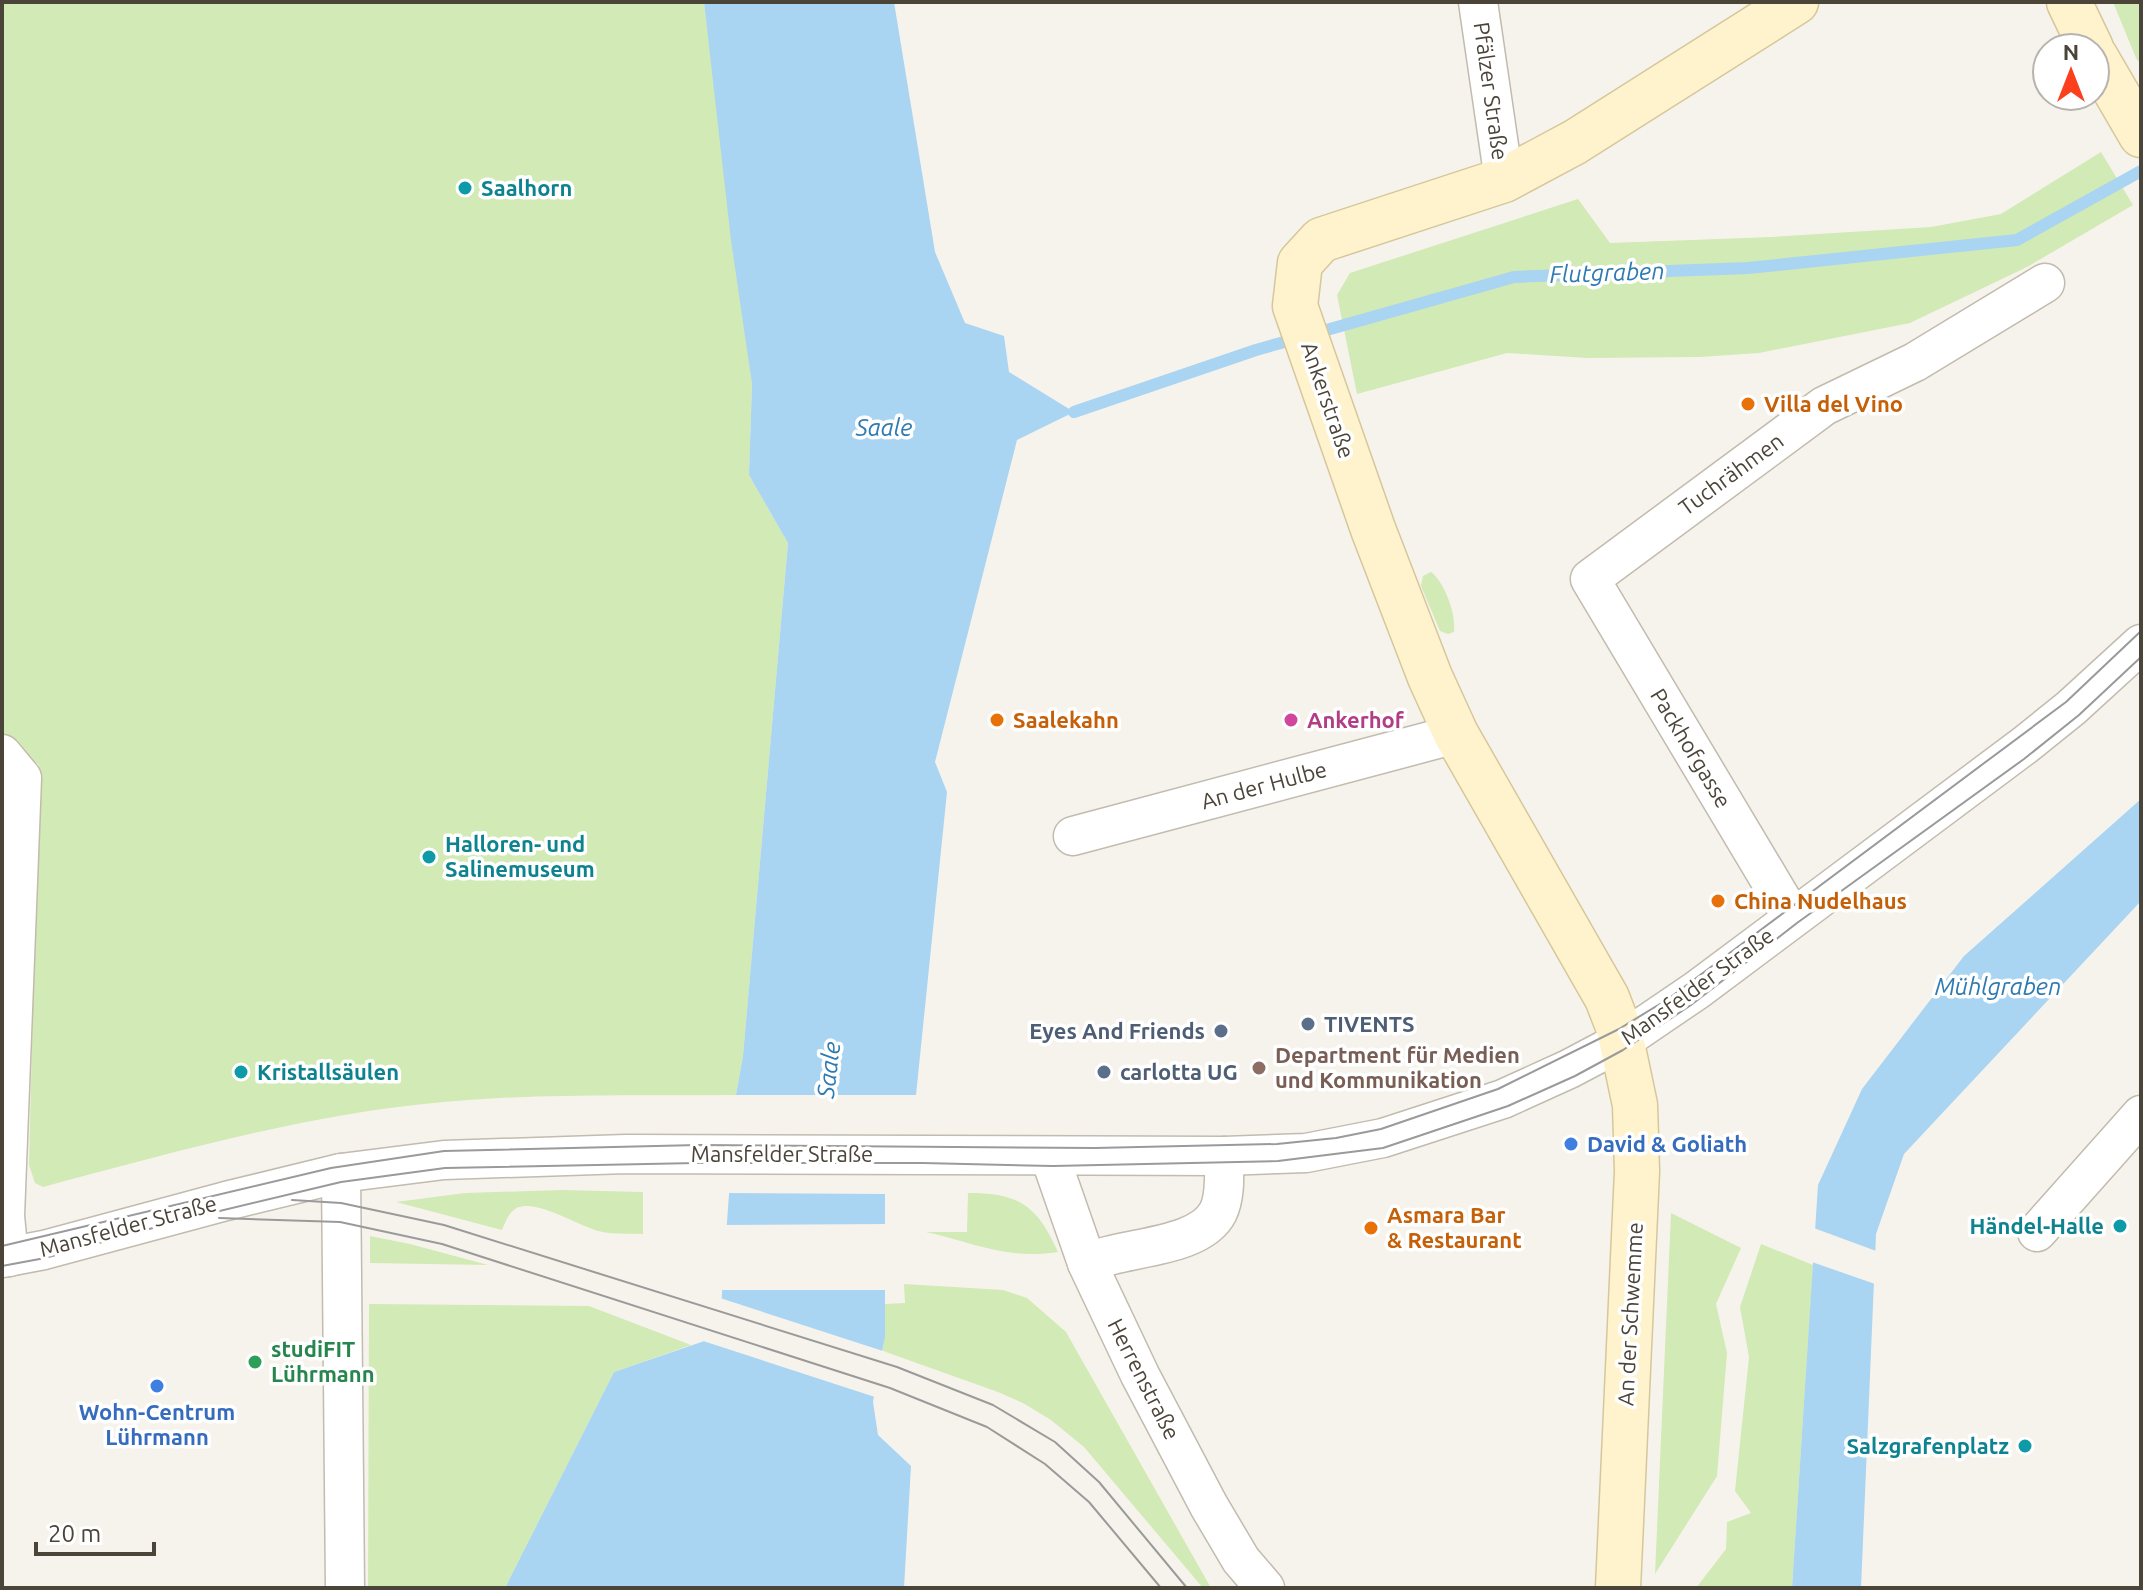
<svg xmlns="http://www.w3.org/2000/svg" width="2143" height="1590" font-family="Ubuntu,sans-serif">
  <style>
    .green { fill: #d2eab5 }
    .water { fill: #a9d4f2 }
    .pier { fill: #f6f3ec }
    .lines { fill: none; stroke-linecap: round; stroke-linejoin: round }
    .stream { stroke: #a9d4f2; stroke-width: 12 }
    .street-casing { stroke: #c2bbae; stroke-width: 41 }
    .secondary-casing { stroke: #d6c79b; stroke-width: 47 }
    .street { stroke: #fff; stroke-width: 38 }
    .secondary { stroke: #fff3cd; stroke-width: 44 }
    .tram { stroke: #9a9a9a; stroke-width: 2 }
    .culture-dot { fill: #0f9aa8; stroke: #fff; stroke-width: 3 }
    .food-dot { fill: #e8710a; stroke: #fff; stroke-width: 3 }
    .hotel-dot { fill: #d1479c; stroke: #fff; stroke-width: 3 }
    .service-dot { fill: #5c6f8a; stroke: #fff; stroke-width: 3 }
    .education-dot { fill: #8d6e63; stroke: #fff; stroke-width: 3 }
    .shop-dot { fill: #3f7fe0; stroke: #fff; stroke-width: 3 }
    .leisure-dot { fill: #2e9e5b; stroke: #fff; stroke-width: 3 }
    .labels { text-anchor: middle; stroke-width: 7; stroke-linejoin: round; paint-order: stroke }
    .street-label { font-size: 22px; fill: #4b4439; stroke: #fff }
    .culture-label { font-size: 22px; font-weight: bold; fill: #0d838f; stroke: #fff; text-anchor: start }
    .food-label { font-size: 22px; font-weight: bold; fill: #c56008; stroke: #fff; text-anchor: start }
    .hotel-label { font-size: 22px; font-weight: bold; fill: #b23c85; stroke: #fff; text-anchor: start }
    .service-label { font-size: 22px; font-weight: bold; fill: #4e5e75; stroke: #fff; text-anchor: start }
    .education-label { font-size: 22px; font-weight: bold; fill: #785e54; stroke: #fff; text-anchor: start }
    .shop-label { font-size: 22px; font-weight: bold; fill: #366cbe; stroke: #fff; text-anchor: start }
    .leisure-label { font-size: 22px; font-weight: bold; fill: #27864d; stroke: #fff; text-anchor: start }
    .water-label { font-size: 24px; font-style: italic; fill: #2e7ab2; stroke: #fff }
  </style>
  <rect width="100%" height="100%" fill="#f6f3ec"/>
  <g class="green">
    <path d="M2,2H704L752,384L749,475L788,543L743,1056L736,1095C635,1096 534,1093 433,1103C300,1116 171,1153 43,1187L35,1183L29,1165L39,765L2,735Z"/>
    <polygon points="2113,2 2141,2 2141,65 2136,58"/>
    <polygon points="2101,152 2133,205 2027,267 1910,323 1759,353 1700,357 1587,358 1507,353 1357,394 1337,295 1350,273 1578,199 1610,243 1772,237 1931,227 2001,214"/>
    <path d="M1431,572C1445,583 1456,614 1454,632L1448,634L1440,631L1421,586L1423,576Z"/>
    <path d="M561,1190L643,1192V1234C628,1233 612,1235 598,1231C578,1226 534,1197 515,1209C508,1214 505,1223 502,1230L396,1202L465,1193Z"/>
    <path d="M968,1193C1019,1193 1037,1205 1058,1252C1007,1260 975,1243 926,1232H967Z"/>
    <polygon points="1671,1213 1741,1248 1716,1304 1727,1353 1717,1476 1655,1574"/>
    <polygon points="370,1236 410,1244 488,1265 370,1263"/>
    <polygon points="1761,1244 1813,1265 1792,1588 1696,1588 1726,1549 1727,1522 1751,1513 1735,1491 1749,1357 1740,1307"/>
    <polygon points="904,1284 1003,1290 1027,1298 1066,1332 1211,1588 1203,1588 1084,1447 1051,1420 1023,1403 998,1392 883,1351 885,1304 905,1303"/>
    <polygon points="369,1304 589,1306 691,1345 614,1372 505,1588 368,1588"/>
  </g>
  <g class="water">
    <polygon points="704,2 894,2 935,252 965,323 1004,336 1009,372 1074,412 1017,440 935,762 947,792 916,1095 885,1125 885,1336 873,1402 878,1435 911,1466 904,1588 505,1588 614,1372 719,1336 736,1095 743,1056 788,543 749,475 752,384 731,240"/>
    <polygon points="2141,799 2141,901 1904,1154 1876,1234 1861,1588 1792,1588 1818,1185 1862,1089 1964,956"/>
  </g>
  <g class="pier">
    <polygon points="732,1095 920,1095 889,1127 889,1194 725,1193"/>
    <polygon points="889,1224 889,1290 718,1290 723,1225"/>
    <polygon points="1811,1227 1879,1252 1878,1285 1809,1261"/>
    <polygon points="717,1297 886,1352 878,1398 697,1339 715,1333"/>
  </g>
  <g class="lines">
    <polyline class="stream" points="1074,412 1256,350 1514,277 1748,268 2017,240 2141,171"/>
    <defs>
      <g id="street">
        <polyline points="1478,2 1504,180"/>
        <polyline points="2,754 22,778 5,1216 9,1257"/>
        <polyline points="1073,836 1456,734"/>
        <polyline points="1792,917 1590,579 1824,406 1915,362 2045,283"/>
        <polyline points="1050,1157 1087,1263 1140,1375 1209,1506 1241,1560 1265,1588"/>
        <polyline points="341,1173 345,1588"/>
        <polyline points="2037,1232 2141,1115"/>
        <polyline points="2,1258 44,1250 226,1201 341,1173 444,1160 626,1154 1224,1156 1306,1153 1383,1138 1503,1099 1569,1069 1622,1041 1697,990 2025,745 2071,708 2141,644"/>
        <path d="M1087,1263C1123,1246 1199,1249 1218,1212C1226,1196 1224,1172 1224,1156"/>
      </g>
      <g id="secondary">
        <polyline points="2069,2 2091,48"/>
        <polyline points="2095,56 2141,135"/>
        <polyline points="1618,1588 1637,1171 1635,1105 1619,1029 1607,998 1456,734 1430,677 1373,529 1295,306 1300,263 1321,240 1504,180 1575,142 1796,2"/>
      </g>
    </defs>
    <use href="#street" class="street-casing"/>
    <use href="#secondary" class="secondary-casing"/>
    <use href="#street" class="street"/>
    <use href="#secondary" class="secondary"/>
    <g class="tram">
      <polyline points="292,1200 341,1203 444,1225 897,1367 993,1405 1055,1442 1099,1482 1187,1588"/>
      <polyline points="219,1218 340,1222 442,1244 890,1388 987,1427 1045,1464 1089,1502 1161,1588"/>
      <polyline points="2,1246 331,1168 444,1151 698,1145 1095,1148 1277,1144 1336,1138 1381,1129 1498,1089 1619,1029 1668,999 2066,702 2141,631"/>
      <polyline points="2,1266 45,1258 178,1221 341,1182 445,1168 697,1163 923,1163 1053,1166 1278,1161 1383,1148 1508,1106 1575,1076 1623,1050 1691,1005 1797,923 2024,759 2079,715 2141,657"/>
    </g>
  </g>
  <g class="culture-dot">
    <circle cx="465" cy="188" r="8"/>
    <circle cx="429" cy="857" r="8"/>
    <circle cx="241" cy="1072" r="8"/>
    <circle cx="2120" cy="1226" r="8"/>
    <circle cx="2025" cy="1446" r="8"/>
  </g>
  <g class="food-dot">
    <circle cx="1748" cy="404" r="8"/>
    <circle cx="997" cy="720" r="8"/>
    <circle cx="1718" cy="901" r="8"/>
    <circle cx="1371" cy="1228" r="8"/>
  </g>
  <circle class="hotel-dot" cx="1291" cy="720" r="8"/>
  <g class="service-dot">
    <circle cx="1308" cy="1024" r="8"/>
    <circle cx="1221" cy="1031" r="8"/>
    <circle cx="1104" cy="1072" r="8"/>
  </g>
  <circle class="education-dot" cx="1259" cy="1068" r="8"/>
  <g class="shop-dot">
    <circle cx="1571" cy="1144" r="8"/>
    <circle cx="157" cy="1386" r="8"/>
  </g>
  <circle class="leisure-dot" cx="255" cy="1362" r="8"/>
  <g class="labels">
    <g class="street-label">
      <text transform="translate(1491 91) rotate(82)" y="8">Pfälzer Straße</text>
      <text transform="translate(1328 400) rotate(71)" y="8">Ankerstraße</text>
      <text transform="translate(1731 474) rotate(-36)" y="8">Tuchrähmen</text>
      <text transform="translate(1691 748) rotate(59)" y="8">Packhofgasse</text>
      <text transform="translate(1264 785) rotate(-15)" y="8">An der Hulbe</text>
      <text transform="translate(1697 986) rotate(-36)" y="8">Mansfelder Straße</text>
      <text x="782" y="1162">Mansfelder Straße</text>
      <text transform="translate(128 1226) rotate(-15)" y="8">Mansfelder Straße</text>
      <text transform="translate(1630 1314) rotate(-87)" y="8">An der Schwemme</text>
      <text transform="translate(1144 1379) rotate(63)" y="8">Herrenstraße</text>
    </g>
    <g class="culture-label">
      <text x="481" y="196">Saalhorn</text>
      <text x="445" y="852">Halloren- und<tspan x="445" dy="25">Salinemuseum</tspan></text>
      <text x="257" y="1080">Kristallsäulen</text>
      <text x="2104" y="1234" text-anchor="end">Händel-Halle</text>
      <text x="2009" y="1454" text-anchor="end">Salzgrafenplatz</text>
    </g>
    <g class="food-label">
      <text x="1764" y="412">Villa del Vino</text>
      <text x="1013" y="728">Saalekahn</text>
      <text x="1734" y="909">China Nudelhaus</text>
      <text x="1387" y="1223">Asmara Bar<tspan x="1387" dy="25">&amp; Restaurant</tspan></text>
    </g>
    <g class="hotel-label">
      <text x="1307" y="728">Ankerhof</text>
    </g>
    <g class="service-label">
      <text x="1324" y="1032">TIVENTS</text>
      <text x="1205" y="1039" text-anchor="end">Eyes And Friends</text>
      <text x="1120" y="1080">carlotta UG</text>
    </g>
    <g class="education-label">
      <text x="1275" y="1063">Department für Medien<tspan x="1275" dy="25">und Kommunikation</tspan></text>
    </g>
    <g class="shop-label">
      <text x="1587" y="1152">David &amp; Goliath</text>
      <text x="157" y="1420" text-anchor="middle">Wohn-Centrum<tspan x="157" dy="25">Lührmann</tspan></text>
    </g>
    <g class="leisure-label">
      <text x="271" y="1357">studiFIT<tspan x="271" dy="25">Lührmann</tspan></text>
    </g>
    <g class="water-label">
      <text transform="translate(1607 273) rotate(-2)" y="8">Flutgraben</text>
      <text x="884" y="436">Saale</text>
      <text x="1998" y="995">Mühlgraben</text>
      <text transform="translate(829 1070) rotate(-83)" y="8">Saale</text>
    </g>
  </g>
  <rect width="2143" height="1590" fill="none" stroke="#4b4439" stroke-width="8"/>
  <g transform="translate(2071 72)"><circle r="38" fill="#ffffff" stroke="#b7b4b0" stroke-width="2"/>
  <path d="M0-6L14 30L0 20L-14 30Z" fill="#fc3f1d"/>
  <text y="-12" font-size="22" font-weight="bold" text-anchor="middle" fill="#4b4439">N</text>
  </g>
  <path d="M36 1542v12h118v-12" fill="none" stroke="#4b4439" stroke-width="4"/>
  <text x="48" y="1542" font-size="24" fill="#4b4439" stroke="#ffffff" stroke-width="6" paint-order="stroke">20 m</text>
</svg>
